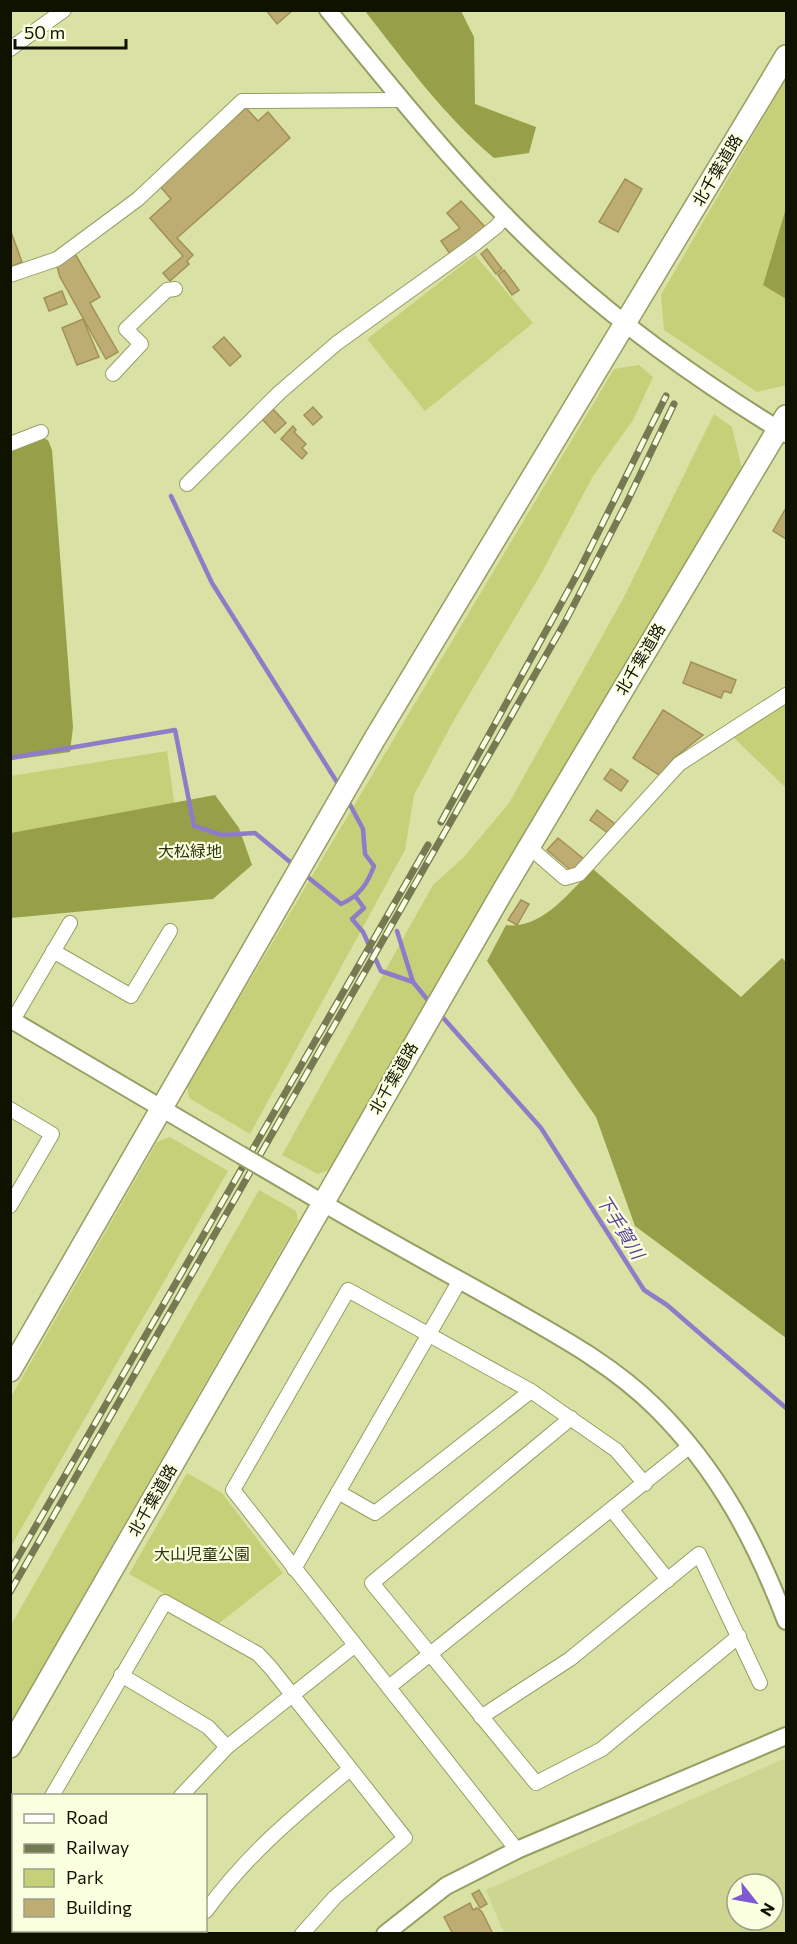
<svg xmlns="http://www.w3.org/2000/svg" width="797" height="1944" font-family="Commissioner,'Noto Sans JP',sans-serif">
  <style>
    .built { fill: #cdd590; fill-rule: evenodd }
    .green { fill: #c6d079 }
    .forest { fill: #97a048 }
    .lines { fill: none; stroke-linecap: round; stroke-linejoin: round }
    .stream { stroke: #8f7cc8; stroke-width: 4.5 }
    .building { fill: #bead72; stroke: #a19156; stroke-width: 1.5 }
    .minor-casing { stroke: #979e63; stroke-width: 16 }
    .tertiary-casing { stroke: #979e63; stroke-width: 20 }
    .trunk-casing { stroke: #979e63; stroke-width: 24 }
    .minor { stroke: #fff; stroke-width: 14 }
    .tertiary { stroke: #fff; stroke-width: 16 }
    .trunk { stroke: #fff; stroke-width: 21 }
    .rail-casing { stroke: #757a53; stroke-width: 7 }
    .rail { stroke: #faffe0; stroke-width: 4.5; stroke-dasharray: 14; stroke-linecap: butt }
    .tertiary-bridge-casing { stroke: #979e63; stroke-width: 20; stroke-linecap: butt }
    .tertiary-bridge { stroke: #fff; stroke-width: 16 }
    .labels { text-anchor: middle; stroke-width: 4.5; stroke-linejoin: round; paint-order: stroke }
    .street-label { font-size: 16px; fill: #101200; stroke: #faffe0 }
    .park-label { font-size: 16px; fill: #2f330c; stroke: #faffe0 }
    .water-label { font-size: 18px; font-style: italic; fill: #5b3f9b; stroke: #faffe0 }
  </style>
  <rect width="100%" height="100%" fill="#d9e1a4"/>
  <path class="built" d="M786,1758V1933H504L486,1890ZM737,1884H773V1920H737Z"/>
  <g class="green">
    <polygon points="786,78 786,208 763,284 786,299 786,385 757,392 664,330 661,295"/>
    <polygon points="475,255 533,323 425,411 367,339"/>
    <polygon points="639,365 653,377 633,420 593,476 541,574 454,720 414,795 405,850 250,1134 189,1098 187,1086 614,369"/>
    <polygon points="714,414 732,427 742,469 329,1170 318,1174 282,1155 433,885 463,858 509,803 623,599"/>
    <polygon points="786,700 786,788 731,735"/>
    <polygon points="167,751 183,866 11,896 11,776"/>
    <polygon points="170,1137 228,1171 11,1546 11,1397 157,1142"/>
    <polygon points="259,1190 296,1211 298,1221 11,1722 11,1625"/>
    <polygon points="187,1473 222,1493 283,1573 218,1624 129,1574"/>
  </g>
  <g class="forest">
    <path d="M365,11H461L474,37L475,104L536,127L529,153L494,158C444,116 405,62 365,11Z"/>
    <polygon points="786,208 786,299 763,285"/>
    <polygon points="41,438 48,440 52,450 73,727 70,752 11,760 10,448"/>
    <polygon points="215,795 239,828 252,865 213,899 11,918 11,833"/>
    <path d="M593,869L741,997L782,958L786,962V1338L635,1226L596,1117L487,961L506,925C542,930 570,891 593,869Z"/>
  </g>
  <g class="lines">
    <g class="stream">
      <polyline points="171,496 212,583 340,787"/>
      <polyline points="10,758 175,730 194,826 222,835 255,833 295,866"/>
      <path d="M304,874L341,904C359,896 367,885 374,866L365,854L363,829L347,799"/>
      <polyline points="356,897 364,908 352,919 363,932 381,971 413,982"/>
      <polyline points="397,931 413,982 431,1004"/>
      <polyline points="438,1012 541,1128 644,1290 667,1305 786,1408"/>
    </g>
  </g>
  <g class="building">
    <polygon points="266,10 293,10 277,24"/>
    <polygon points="246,108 258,121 268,112 290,138 177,238 193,255 187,261 189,264 170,281 163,273 183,256 150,218 171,199 159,185"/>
    <polygon points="625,179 642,189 618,232 599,222"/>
    <polygon points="461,201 486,228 450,254 441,241 460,228 447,213"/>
    <polygon points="10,229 22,262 10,267"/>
    <polygon points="487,249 502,269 496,274 481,254"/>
    <polygon points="74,252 100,297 90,303 118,352 106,359 60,277 56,263"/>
    <polygon points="504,270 519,290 512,295 498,275"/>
    <polygon points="62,291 67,304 49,311 44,298"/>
    <polygon points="83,319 99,357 77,365 62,328"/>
    <polygon points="224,337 241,356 230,366 213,347"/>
    <polygon points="313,407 322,417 313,425 304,415"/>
    <polygon points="273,409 286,423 275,433 262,419"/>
    <polygon points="293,426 296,430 294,432 306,444 302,448 307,453 302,459 281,439"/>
    <polygon points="786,508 786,539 773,531"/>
    <polygon points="691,662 736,680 731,693 724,691 721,698 683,683"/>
    <polygon points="663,710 703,735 673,759 662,777 633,758"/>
    <polygon points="611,769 628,781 621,791 604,779"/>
    <polygon points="597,810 615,824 608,833 590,820"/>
    <polygon points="558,838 584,859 573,872 547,850"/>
    <polygon points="521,900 529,904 517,925 508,920"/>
    <polygon points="479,1890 487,1904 480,1908 472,1894"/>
    <polygon points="470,1903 473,1910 477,1908 482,1912 493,1934 453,1934 444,1917"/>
  </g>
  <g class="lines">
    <defs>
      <g id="minor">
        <polyline points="10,49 64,10"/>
        <polyline points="10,275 57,259 138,199 242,101 401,100"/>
        <polyline points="113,374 141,344 126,329 167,290 175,289"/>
        <polyline points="10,444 41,432"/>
        <polyline points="187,484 280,392 337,343 472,246 497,226 506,215"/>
        <polyline points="528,846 565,878 579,874 679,764 786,695"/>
        <polyline points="53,951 131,996 170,931"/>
        <polyline points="13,1020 70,923"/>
        <polyline points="10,1109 52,1134 10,1206"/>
        <polyline points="571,1418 372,1583 536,1783 602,1749 739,1636"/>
        <polyline points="338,1492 375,1513 531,1391"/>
        <polyline points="612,1510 668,1580"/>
        <polyline points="294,1569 460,1280"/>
        <polyline points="121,1675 208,1727 227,1747"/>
        <polyline points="389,1687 690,1446"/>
        <polyline points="481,1717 570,1659 699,1554 760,1683"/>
        <polyline points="52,1796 165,1602 258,1654 271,1668 405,1838 335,1897 302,1934"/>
        <polyline points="181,1796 227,1747 354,1646"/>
        <polyline points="517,1850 233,1490 348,1290 531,1391 616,1450 645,1484"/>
        <polyline points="10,1869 14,1864"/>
        <path d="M206,1911C247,1854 296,1814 350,1769"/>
        <polyline points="79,1934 81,1930"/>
        <polyline points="189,1934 191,1930"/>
      </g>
      <g id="tertiary">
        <path d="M328,10C403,102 477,195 566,274C634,335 709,387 786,434"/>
        <polyline points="10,1019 241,1155"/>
        <path d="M301,1190C366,1229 433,1265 499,1302C555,1334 611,1363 657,1409C718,1470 756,1542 786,1621"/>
        <polyline points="385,1934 446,1886 517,1850 786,1736"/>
      </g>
      <g id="trunk">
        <polyline points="10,1371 374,740 786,56"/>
        <polyline points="10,1747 504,889 786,416"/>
      </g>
    </defs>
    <use href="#minor" class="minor-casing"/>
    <use href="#tertiary" class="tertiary-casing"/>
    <use href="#trunk" class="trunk-casing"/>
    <use href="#minor" class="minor"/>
    <use href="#tertiary" class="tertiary"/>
    <use href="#trunk" class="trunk"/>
    <defs>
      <g id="rail">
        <polyline points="441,822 579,571 666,396"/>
        <polyline points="10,1571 428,845"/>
        <polyline points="10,1592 565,622 627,502 674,404"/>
      </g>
    </defs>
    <use href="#rail" class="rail-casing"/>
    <use href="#rail" class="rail"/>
    <defs>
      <polyline id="tertiary-bridge" points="241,1155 301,1190"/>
    </defs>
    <use href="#tertiary-bridge" class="tertiary-bridge-casing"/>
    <use href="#tertiary-bridge" class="tertiary-bridge"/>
  </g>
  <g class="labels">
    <g class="street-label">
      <text transform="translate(717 170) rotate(-59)" y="6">北千葉道路</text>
      <text transform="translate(640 659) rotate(-59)" y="6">北千葉道路</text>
      <text transform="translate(393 1078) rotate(-60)" y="6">北千葉道路</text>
      <text transform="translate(152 1500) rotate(-60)" y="6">北千葉道路</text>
    </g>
    <g class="park-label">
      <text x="190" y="857">大松緑地</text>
      <text x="202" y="1560">大山児童公園</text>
    </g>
    <g class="water-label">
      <text transform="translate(620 1227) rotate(58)" y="6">下手賀川</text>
    </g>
  </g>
  <rect width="797" height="1944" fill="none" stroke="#101200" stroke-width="24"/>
  <rect x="12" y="1794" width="195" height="138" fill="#faffe0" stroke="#9ca086" stroke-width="1.5"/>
  <rect x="24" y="1814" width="30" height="9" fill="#ffffff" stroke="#9ca086" stroke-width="1.5"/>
  <text x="66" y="1824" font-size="18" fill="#101200">Road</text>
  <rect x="24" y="1844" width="30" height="9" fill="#757a53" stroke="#9ca086" stroke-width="1.5"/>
  <text x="66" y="1854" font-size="18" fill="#101200">Railway</text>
  <rect x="24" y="1869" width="30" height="18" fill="#c6d079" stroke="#9ca086" stroke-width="1.5"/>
  <text x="66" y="1884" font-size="18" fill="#101200">Park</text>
  <rect x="24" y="1899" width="30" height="18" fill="#bead72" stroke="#9ca086" stroke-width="1.5"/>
  <text x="66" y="1914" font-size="18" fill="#101200">Building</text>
  <g transform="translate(755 1902) rotate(121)"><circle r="28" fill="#faffe0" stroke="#9ca086" stroke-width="1.5"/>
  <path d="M0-4.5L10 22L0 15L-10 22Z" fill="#805ad4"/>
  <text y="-9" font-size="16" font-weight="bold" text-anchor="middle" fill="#101200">N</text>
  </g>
  <path d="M15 39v9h111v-9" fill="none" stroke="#101200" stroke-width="3"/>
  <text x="24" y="39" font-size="18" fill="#101200" stroke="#faffe0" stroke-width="4.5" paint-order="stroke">50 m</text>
</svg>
